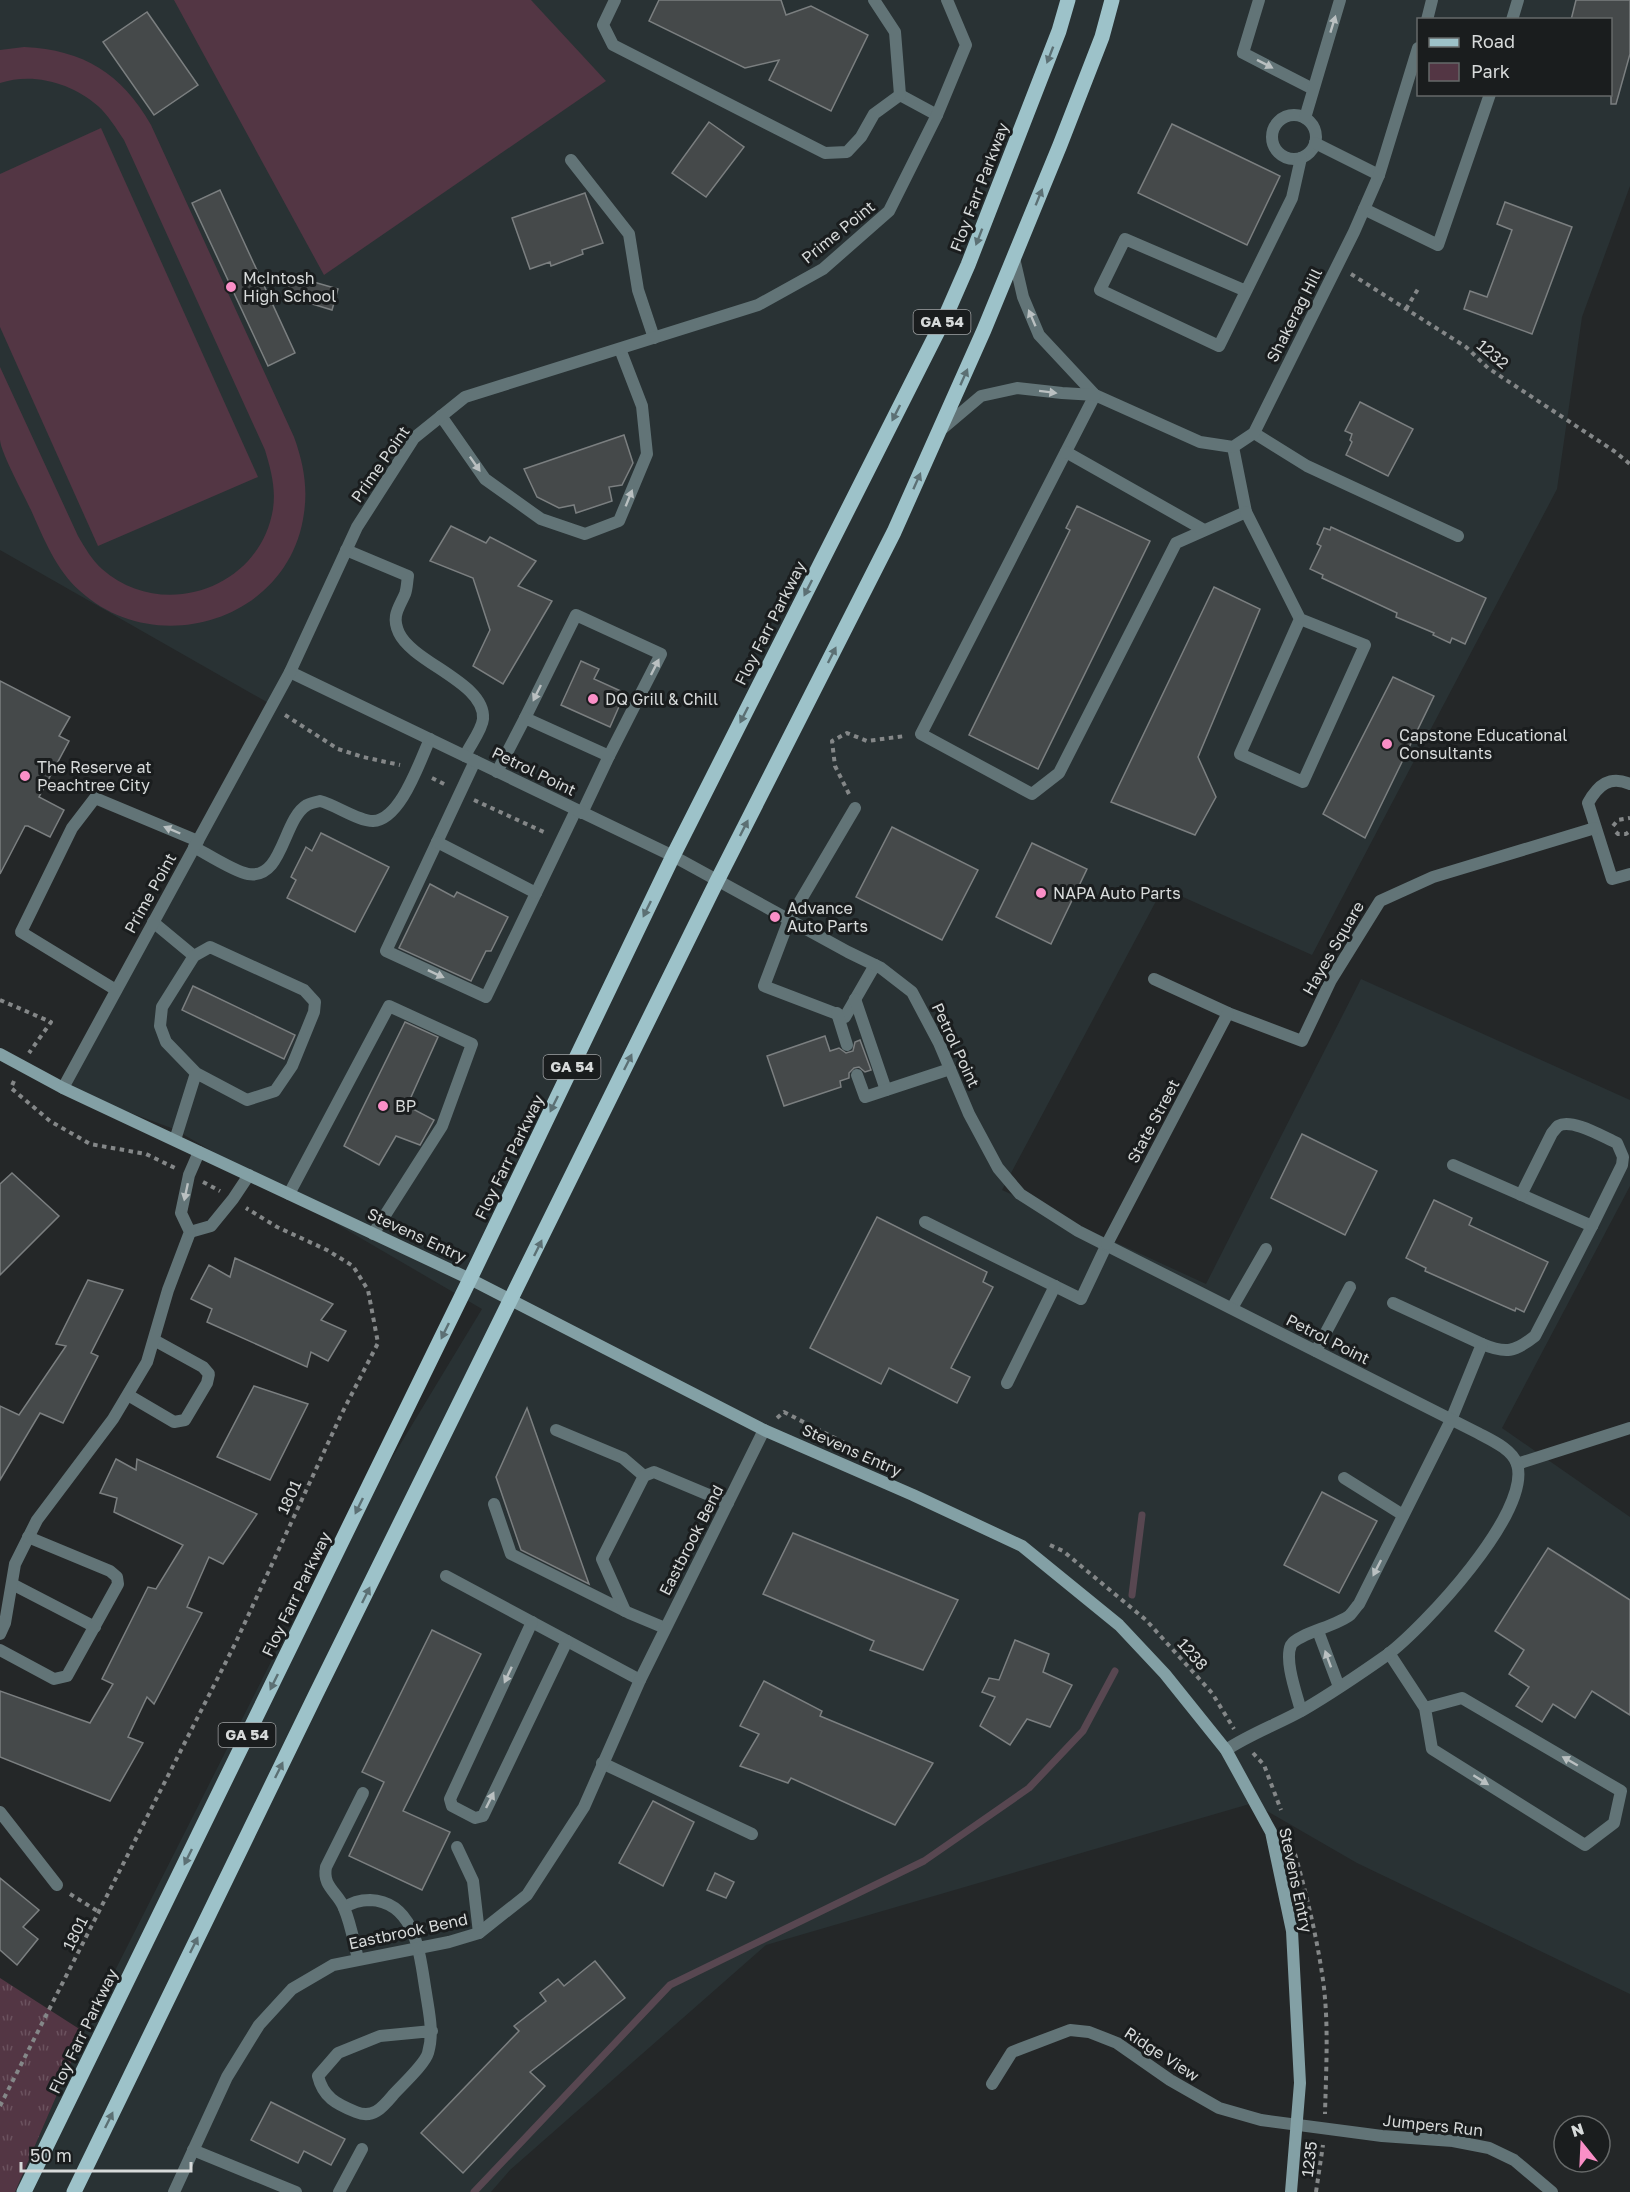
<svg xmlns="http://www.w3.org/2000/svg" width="1630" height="2192" font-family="'Golos Text',sans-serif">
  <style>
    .built { fill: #293234; fill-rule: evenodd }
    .grass { fill: url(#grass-tufts) }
    .green { fill: #533644 }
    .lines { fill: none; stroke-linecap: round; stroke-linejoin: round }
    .stream { stroke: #584751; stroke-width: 7 }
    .building { fill: #45494a; stroke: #7b7f80; stroke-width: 1.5 }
    .path { stroke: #848788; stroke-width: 4; stroke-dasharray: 4.5 4.5; stroke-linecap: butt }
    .lane { stroke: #627477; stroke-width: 12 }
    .street { stroke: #627477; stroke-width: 12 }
    .secondary { stroke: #83a0a5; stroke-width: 12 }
    .primary { stroke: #9dc2c9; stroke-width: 15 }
    .oneway { fill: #bac0c1 }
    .oneway2 { fill: #5c7074 }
    .poi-dot { fill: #fa8fc7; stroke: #1a1d1e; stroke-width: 2 }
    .labels { text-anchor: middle; stroke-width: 6; stroke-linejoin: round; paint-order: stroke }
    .shield { fill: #1a1d1e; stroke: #9ea1a2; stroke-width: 1.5 }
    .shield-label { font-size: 15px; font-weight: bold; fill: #d7dada }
    .street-label { font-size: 16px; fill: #d7dada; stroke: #1a1d1e }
    .poi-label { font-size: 16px; fill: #d7dada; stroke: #1a1d1e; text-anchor: start }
  </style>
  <defs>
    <pattern id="grass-tufts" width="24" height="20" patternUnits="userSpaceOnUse" patternTransform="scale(1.5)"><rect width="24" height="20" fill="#533644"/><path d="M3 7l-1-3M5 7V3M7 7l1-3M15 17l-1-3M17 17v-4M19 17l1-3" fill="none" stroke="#6b525e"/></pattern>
  </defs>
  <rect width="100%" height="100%" fill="#242728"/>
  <path class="built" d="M0,0H1630V186L1582,317L1557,489L1312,955L1163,888L1002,1190L1206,1284L1361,979L1630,1100V1186L1502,1428L1630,1517V1994L1357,1863L1253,1803L766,1945L510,2170L491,2192H15L84,2032L282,1640L482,1309L174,1129L63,1088L272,705L0,550ZM1418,20H1610V94H1418Z"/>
  <polygon class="grass" points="0,1978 84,2032 15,2192 0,2192"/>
  <g class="green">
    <polygon points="174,0 531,0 606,81 324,275"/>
    <path d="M24,47C84,50 121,73 151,125L294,437C303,462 308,486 304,513C290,620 157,661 80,591C56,570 44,539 31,510C24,495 1,453 0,440C0,416 0,391 0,367L78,536C85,548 92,560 102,569C162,622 260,589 273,509C276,488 271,470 265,450L124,140C116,128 108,115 98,106C72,83 33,72 0,83V50Z"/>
    <polygon points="101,128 258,477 98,546 0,327 0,174"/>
  </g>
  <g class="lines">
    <g class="stream">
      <polyline points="1132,1595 1142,1515"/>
      <polyline points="474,2192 670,1985 924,1861 1029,1788 1083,1731 1115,1671"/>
    </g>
  </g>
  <g class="building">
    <polygon points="659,0 781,0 786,15 811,6 868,35 831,111 769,80 779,60 745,68 649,21"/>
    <polygon points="1576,0 1630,0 1630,54 1616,104 1611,104 1611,20 1571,20"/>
    <polygon points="147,12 198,85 154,115 103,42"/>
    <polygon points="709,122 744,147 706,197 672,173"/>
    <polygon points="1172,124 1280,176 1247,245 1138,193"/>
    <polygon points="220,190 295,353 268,366 192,203"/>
    <polygon points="585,193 603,243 582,250 583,254 551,266 550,262 530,269 512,218"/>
    <polygon points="1505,202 1572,227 1532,334 1464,309 1470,291 1487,297 1512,230 1497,224"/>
    <polygon points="293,276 338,289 332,310 286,296"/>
    <polygon points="1360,402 1413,429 1388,476 1346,455 1352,442 1350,440 1352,434 1345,431"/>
    <polygon points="624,435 633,463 622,485 609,487 612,501 576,513 574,505 559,508 537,497 524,469"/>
    <polygon points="1077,506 1150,541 1038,769 969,735 1070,530 1066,528"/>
    <polygon points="451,526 486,543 490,537 536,561 518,586 552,601 503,684 473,666 490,630 473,578 430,561"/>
    <polygon points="1331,527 1486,598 1465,644 1452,638 1450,643 1433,635 1434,633 1396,617 1397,613 1322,578 1323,575 1310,569 1321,546 1317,544 1324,528 1330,530"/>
    <polygon points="1214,587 1260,609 1198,757 1216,797 1195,835 1111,802"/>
    <polygon points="581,661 599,669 594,679 625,693 610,727 561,705"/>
    <polygon points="1393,677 1434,696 1365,838 1323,814"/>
    <polygon points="0,681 70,717 59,736 69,741 39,797 64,810 50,837 28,826 25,826 0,874"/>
    <polygon points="892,827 978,870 942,940 856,897"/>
    <polygon points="321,833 389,867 355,932 287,898 296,880 291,877 306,847 312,851"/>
    <polygon points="1032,843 1087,869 1051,944 996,917"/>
    <polygon points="430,884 454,897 457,892 508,917 491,951 486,951 471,981 399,948"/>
    <polygon points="193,986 295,1035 284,1059 182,1010"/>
    <polygon points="405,1022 438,1037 407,1106 434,1120 420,1145 396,1136 379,1165 344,1146"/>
    <polygon points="825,1036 830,1051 839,1048 846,1053 853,1051 855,1042 860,1040 871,1070 865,1072 859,1067 854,1068 849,1073 849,1078 840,1081 841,1087 784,1106 767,1056"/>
    <polygon points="1302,1134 1377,1171 1345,1235 1271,1198"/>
    <polygon points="12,1173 59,1216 0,1275 0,1184"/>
    <polygon points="1434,1200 1472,1218 1469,1225 1548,1262 1524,1312 1516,1308 1515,1311 1490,1300 1425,1271 1426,1268 1406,1258"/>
    <polygon points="877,1217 987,1272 983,1282 993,1287 951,1368 970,1377 957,1403 889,1368 881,1384 810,1348"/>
    <polygon points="235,1258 333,1304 321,1320 346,1331 328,1361 311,1352 307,1367 207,1322 212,1309 191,1299 209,1265 230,1277"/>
    <polygon points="88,1280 123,1290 91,1353 98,1356 63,1423 40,1413 0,1480 0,1406 19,1415 66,1346 56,1344"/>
    <polygon points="254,1386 308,1404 270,1480 217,1457"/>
    <polygon points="527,1408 589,1584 521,1550 496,1477"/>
    <polygon points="116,1459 136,1470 137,1459 257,1514 223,1564 209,1557 187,1607 202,1613 154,1704 147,1697 128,1737 143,1743 110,1801 0,1757 0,1691 90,1723 113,1684 102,1679 148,1587 156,1589 183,1545 114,1512 117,1498 100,1493"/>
    <polygon points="1322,1492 1377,1521 1339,1593 1284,1565"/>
    <polygon points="793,1533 958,1600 923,1670 870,1650 874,1641 763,1594"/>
    <polygon points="1548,1548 1630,1600 1630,1715 1592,1691 1575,1718 1553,1704 1542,1722 1516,1706 1529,1687 1509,1674 1524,1650 1495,1631"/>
    <polygon points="432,1630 481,1654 403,1811 450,1832 422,1890 349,1856 384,1782 362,1772"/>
    <polygon points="1015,1640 1049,1654 1043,1672 1072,1685 1050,1727 1027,1719 1010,1745 980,1726 995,1697 982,1692 989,1678 999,1680"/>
    <polygon points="764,1681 822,1711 820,1716 933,1763 895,1825 791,1778 788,1783 740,1766 759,1734 740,1726"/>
    <polygon points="653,1801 694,1822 663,1886 619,1863"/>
    <polygon points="715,1873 734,1882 726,1898 707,1890"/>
    <polygon points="0,1878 39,1910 23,1927 38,1939 17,1965 0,1950"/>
    <polygon points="595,1961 625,1998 530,2072 545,2086 463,2173 421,2133 519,2031 514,2026 546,2001 540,1993 558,1979 564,1986"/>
    <polygon points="271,2102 345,2139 331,2165 304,2151 298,2163 251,2140"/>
  </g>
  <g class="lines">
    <g class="path">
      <polyline points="1351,274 1466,347 1488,368 1614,451 1630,464"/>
      <polyline points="1406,309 1418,289"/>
      <polyline points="285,715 338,749 363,757 400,765"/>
      <polyline points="432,778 446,785"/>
      <polyline points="849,794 835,766 832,741 847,733 867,741 905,736"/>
      <polyline points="474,800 546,833"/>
      <polyline points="1613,826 1618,820 1630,818"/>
      <polyline points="1616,832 1618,834 1626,834 1630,831"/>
      <polyline points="0,1000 51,1022 29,1053"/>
      <polyline points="14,1081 11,1088 50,1121 90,1144 146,1154 175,1168"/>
      <polyline points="203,1182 220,1191"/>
      <polyline points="777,1418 784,1412 858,1450"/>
      <polyline points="1050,1545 1063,1551 1146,1620 1212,1693 1234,1729"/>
      <polyline points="1253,1753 1264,1765 1281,1810"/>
      <path d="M1295,1854C1307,1896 1317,1938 1323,1980C1329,2024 1326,2070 1325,2114"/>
      <polyline points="70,1894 99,1912"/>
      <polyline points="0,2106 235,1644 341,1415 378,1343 368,1290 353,1266 327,1250 277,1227 246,1208"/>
      <polyline points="1316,2192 1323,2145"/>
    </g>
    <g class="lane">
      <polyline points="615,0 603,25 613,45 825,153 847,152 861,137 874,114 900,95 937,115"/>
      <polyline points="874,0 895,32 900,95"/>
      <polyline points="1259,0 1243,53 1313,89"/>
      <polyline points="1512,20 1518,0"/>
      <circle cx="1294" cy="137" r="22"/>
      <polyline points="1305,118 1340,0"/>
      <polyline points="1315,143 1379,175"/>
      <polyline points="571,160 629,234 638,290 654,338"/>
      <polyline points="1364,209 1438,245 1490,94"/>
      <polyline points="1246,291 1125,239 1100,290 1219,346 1292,198 1301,158"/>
      <polyline points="1095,395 921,734 1032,794 1059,773 1176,543 1246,512 1233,447"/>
      <polyline points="441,416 485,479 541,519 585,534 619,521 647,454 642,406 620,349"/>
      <polyline points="1254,433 1307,466 1458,536"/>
      <polyline points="1066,452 1204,530"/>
      <polyline points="1246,512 1300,619 1240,754 1303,782 1365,645 1300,619"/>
      <path d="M346,550L408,576C407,582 407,589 405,594C399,608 391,616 399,633C413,663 486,683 483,719C482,730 470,745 465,756"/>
      <polyline points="525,718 576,615 661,654 609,756"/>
      <polyline points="475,761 386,951 486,997 576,810"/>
      <polyline points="497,772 525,718 609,756 582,813"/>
      <path d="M1630,784C1610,775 1598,785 1588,803L1612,879L1630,874"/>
      <polyline points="855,808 789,920 764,986 845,1017 875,965"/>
      <polyline points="437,842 536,893"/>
      <path d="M194,847C207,854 235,872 248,874C283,880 283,819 307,805C311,803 316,802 320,801C336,805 358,821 373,821C401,820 420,760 430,739"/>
      <polyline points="153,922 194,956"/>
      <polyline points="116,990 21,932 72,828 95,798 198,841"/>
      <polyline points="855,999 886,1090"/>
      <polyline points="837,1013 847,1045"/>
      <polyline points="857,1075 865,1097 950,1069"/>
      <polyline points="175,1140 196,1073 166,1042 160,1026 162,1007 194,956 210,947 304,990 315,1002 314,1012 292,1066 275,1091 247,1100 196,1073"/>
      <path d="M1453,1165L1592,1226L1535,1336C1515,1352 1506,1354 1482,1344"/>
      <polyline points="289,1194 389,1006 472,1044 442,1126 373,1234"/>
      <path d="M1521,1195L1552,1133C1554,1131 1556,1128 1558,1126C1572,1118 1603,1137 1617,1143L1623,1157L1622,1165L1592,1226"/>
      <polyline points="925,1222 1081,1299 1107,1244"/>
      <polyline points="190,1232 211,1226 233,1199 249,1175"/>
      <polyline points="1232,1308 1266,1249"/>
      <polyline points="1316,1351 1350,1287"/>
      <polyline points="1007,1383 1055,1286"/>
      <polyline points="128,1395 174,1422 185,1420 207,1383 209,1374 203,1367 154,1340"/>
      <polyline points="556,1430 623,1458 644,1476"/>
      <polyline points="1517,1464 1630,1428"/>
      <polyline points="1344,1478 1403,1515"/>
      <polyline points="494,1504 511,1554 629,1613 665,1628"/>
      <polyline points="446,1576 640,1680"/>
      <polyline points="12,1584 95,1627"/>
      <polyline points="625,1611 602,1559 644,1476 654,1472 728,1503"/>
      <polyline points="532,1622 450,1799 452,1806 475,1818 483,1816 567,1641"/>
      <polyline points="1318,1631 1339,1687"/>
      <polyline points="0,1634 5,1623 15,1564 37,1520 113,1419 147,1362 168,1290 190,1232 181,1213 189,1175 199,1152"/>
      <polyline points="0,1650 54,1679 67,1676 118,1584 117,1577 110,1571 28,1537"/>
      <polyline points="1389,1653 1425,1708 1432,1749 1585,1845 1614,1823 1621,1791 1462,1698 1425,1708"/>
      <path d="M1301,1711C1297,1695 1284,1661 1291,1645C1297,1634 1337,1626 1350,1615C1353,1612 1356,1607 1359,1604L1451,1420L1482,1344L1393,1303"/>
      <polyline points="602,1763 752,1834"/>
      <polyline points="0,1812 57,1885"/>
      <polyline points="457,1847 473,1881 479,1933"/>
      <path d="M344,1908C352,1902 360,1900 370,1900C417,1902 420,1958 426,1993C429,2013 434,2033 428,2053C425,2064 402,2085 393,2095C382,2108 373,2119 356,2112C336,2104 323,2097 318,2076L338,2053L380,2036L432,2031"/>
      <path d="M358,1959C354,1943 351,1924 344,1908C338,1892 322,1887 326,1867L363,1793"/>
      <polyline points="193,2150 296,2192"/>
      <polyline points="339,2192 362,2149"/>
    </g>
    <g class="street">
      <polyline points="1427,20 1432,0"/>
      <polyline points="1014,258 1023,297 1039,335 1095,395 1200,442 1233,447 1254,433 1354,232 1379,175 1418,48"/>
      <polyline points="942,429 981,396 1017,388 1062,393 1095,395"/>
      <path d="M290,672L673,856L848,952L881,968L912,992L939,1043L969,1114L998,1168L1020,1194L1078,1231L1478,1433C1491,1440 1512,1449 1517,1464C1532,1512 1423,1628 1387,1655C1360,1674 1332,1693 1303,1710C1278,1724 1250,1734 1226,1750"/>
      <polyline points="1154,979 1228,1013 1302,1041 1331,980 1380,901 1433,877 1595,828"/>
      <polyline points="63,1088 290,672 357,527 414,438 465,397 758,305 823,269 889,211 937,115 966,45 947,0"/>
      <polyline points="1107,1244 1228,1013"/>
      <polyline points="992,2084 1012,2052 1070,2030 1089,2032 1117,2043 1170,2080 1219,2108 1261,2120 1382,2136 1453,2141 1489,2148 1514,2160 1552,2192"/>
      <polyline points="174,2192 227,2077 259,2025 292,1989 333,1965 449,1942 479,1933 527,1895 584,1807 640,1680 764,1430"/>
    </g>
    <polyline class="secondary" points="0,1054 63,1088 470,1279 764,1430 913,1495 1022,1546 1119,1625 1165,1674 1226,1750 1271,1832 1292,1931 1300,2083 1291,2192"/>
    <g class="primary">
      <polyline points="24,2192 470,1279 673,856 947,313 968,265 1059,31 1068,0"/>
      <polyline points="74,2192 316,1694 717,881 894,532 984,330 1060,145 1102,37 1112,0"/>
    </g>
  </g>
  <defs><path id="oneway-solid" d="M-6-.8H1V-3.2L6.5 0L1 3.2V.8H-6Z" transform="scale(1.5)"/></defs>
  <g class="oneway">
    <use href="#oneway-solid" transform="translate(1333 24) rotate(-73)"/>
    <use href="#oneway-solid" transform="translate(1265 64) rotate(27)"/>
    <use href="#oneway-solid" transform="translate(1032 318) rotate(-113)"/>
    <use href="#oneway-solid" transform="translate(1048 392) rotate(7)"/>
    <use href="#oneway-solid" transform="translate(475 464) rotate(55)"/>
    <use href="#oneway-solid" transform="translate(629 498) rotate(-68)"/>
    <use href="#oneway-solid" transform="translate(655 667) rotate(-63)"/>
    <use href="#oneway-solid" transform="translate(537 693) rotate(116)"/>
    <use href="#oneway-solid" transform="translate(172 830) rotate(-157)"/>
    <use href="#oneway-solid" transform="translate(436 974) rotate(25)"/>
    <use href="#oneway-solid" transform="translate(186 1192) rotate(102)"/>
    <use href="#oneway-solid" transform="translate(1377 1568) rotate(117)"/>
    <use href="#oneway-solid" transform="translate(1328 1659) rotate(-110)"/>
    <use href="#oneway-solid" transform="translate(508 1675) rotate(115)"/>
    <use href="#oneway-solid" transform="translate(1570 1761) rotate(-150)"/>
    <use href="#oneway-solid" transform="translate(1481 1780) rotate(32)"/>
    <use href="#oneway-solid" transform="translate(490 1800) rotate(-64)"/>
  </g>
  <g class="oneway2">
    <use href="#oneway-solid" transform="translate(1050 55) rotate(111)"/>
    <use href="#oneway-solid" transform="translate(1039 197) rotate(-68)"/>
    <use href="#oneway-solid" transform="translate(979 237) rotate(111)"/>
    <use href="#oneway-solid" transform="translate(964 377) rotate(-66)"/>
    <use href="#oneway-solid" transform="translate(896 413) rotate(117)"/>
    <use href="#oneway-solid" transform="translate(917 481) rotate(-66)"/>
    <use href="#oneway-solid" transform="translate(808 588) rotate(117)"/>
    <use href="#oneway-solid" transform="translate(832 655) rotate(-63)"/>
    <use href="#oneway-solid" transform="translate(744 715) rotate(117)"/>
    <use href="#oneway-solid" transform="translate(744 828) rotate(-63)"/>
    <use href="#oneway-solid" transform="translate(647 909) rotate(116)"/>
    <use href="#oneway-solid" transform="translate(628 1062) rotate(-64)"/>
    <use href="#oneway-solid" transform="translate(554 1104) rotate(116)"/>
    <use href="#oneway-solid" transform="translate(538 1248) rotate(-64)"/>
    <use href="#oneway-solid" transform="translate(445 1331) rotate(116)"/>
    <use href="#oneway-solid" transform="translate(359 1506) rotate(116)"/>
    <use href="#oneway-solid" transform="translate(366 1595) rotate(-64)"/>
    <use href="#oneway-solid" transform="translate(274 1682) rotate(116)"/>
    <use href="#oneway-solid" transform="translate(279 1770) rotate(-64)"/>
    <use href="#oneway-solid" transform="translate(188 1857) rotate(116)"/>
    <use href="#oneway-solid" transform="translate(194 1945) rotate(-64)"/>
    <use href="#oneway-solid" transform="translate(109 2120) rotate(-64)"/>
  </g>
  <g class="poi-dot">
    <circle cx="231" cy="287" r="6"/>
    <circle cx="593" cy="699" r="6"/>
    <circle cx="1387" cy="744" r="6"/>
    <circle cx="25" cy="776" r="6"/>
    <circle cx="1041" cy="893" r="6"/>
    <circle cx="775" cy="917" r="6"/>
    <circle cx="383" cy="1106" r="6"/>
  </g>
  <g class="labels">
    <g class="shield">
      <rect x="913.5" y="310" width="57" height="24" rx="4.5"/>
      <rect x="543.5" y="1055" width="57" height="24" rx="4.5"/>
      <rect x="218.5" y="1723" width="57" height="24" rx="4.5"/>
    </g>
    <g class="shield-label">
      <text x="942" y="327">GA 54</text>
      <text x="572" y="1072">GA 54</text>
      <text x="247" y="1740">GA 54</text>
    </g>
    <g class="street-label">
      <text transform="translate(979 187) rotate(-69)" y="6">Floy Farr Parkway</text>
      <text transform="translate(838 232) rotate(-39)" y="6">Prime Point</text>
      <text transform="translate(1294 315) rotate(-63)" y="6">Shakerag Hill</text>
      <text transform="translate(1493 354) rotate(40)" y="6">1232</text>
      <text transform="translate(380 464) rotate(-55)" y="6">Prime Point</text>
      <text transform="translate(770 623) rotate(-63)" y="6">Floy Farr Parkway</text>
      <text transform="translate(534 771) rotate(26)" y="6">Petrol Point</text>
      <text transform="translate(150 893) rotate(-61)" y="6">Prime Point</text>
      <text transform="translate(1333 948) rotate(-60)" y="6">Hayes Square</text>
      <text transform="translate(956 1045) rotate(65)" y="6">Petrol Point</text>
      <text transform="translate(1153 1121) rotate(-62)" y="6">State Street</text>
      <text transform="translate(509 1157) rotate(-64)" y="6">Floy Farr Parkway</text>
      <text transform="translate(417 1235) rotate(25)" y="6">Stevens Entry</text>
      <text transform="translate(1328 1339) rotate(27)" y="6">Petrol Point</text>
      <text transform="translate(852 1450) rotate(24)" y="6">Stevens Entry</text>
      <text transform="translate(289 1497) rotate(-65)" y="6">1801</text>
      <text transform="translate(691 1540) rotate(-63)" y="6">Eastbrook Bend</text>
      <text transform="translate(296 1594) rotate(-64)" y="6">Floy Farr Parkway</text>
      <text transform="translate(1193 1654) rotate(48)" y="6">1238</text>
      <text transform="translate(1296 1880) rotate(78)" y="6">Stevens Entry</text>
      <text transform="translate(408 1931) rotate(-12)" y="6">Eastbrook Bend</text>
      <text transform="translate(75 1933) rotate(-63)" y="6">1801</text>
      <text transform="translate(83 2031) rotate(-64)" y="6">Floy Farr Parkway</text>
      <text transform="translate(1162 2054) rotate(33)" y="6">Ridge View</text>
      <text transform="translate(1433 2125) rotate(6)" y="6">Jumpers Run</text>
      <text transform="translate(1309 2159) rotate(-83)" y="6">1235</text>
    </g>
    <g class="poi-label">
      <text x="243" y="284">McIntosh<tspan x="243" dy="18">High School</tspan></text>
      <text x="605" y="705">DQ Grill &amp; Chill</text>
      <text x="1399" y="741">Capstone Educational<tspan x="1399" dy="18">Consultants</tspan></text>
      <text x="37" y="773">The Reserve at<tspan x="37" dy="18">Peachtree City</tspan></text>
      <text x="1053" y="899">NAPA Auto Parts</text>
      <text x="787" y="914">Advance<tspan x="787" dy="18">Auto Parts</tspan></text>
      <text x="395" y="1112">BP</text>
    </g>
  </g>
  <rect x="1417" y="18" width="195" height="78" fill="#1a1d1e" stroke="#666969" stroke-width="1.5"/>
  <rect x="1429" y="38" width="30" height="9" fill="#9dc2c9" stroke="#666969" stroke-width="1.5"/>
  <text x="1471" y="48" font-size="18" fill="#d7dada">Road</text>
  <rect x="1429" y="63" width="30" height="18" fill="#533644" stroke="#666969" stroke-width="1.5"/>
  <text x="1471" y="78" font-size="18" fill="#d7dada">Park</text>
  <g transform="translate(1582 2144) rotate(342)"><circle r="28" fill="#1a1d1e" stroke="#666969" stroke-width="1.5"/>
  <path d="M0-4.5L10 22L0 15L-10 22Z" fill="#fa8fc7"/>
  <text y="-9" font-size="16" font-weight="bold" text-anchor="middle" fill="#d7dada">N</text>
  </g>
  <path d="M21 2162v9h170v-9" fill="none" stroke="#d7dada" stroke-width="3"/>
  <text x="30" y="2162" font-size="18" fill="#d7dada" stroke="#1a1d1e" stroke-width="4.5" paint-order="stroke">50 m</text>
</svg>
